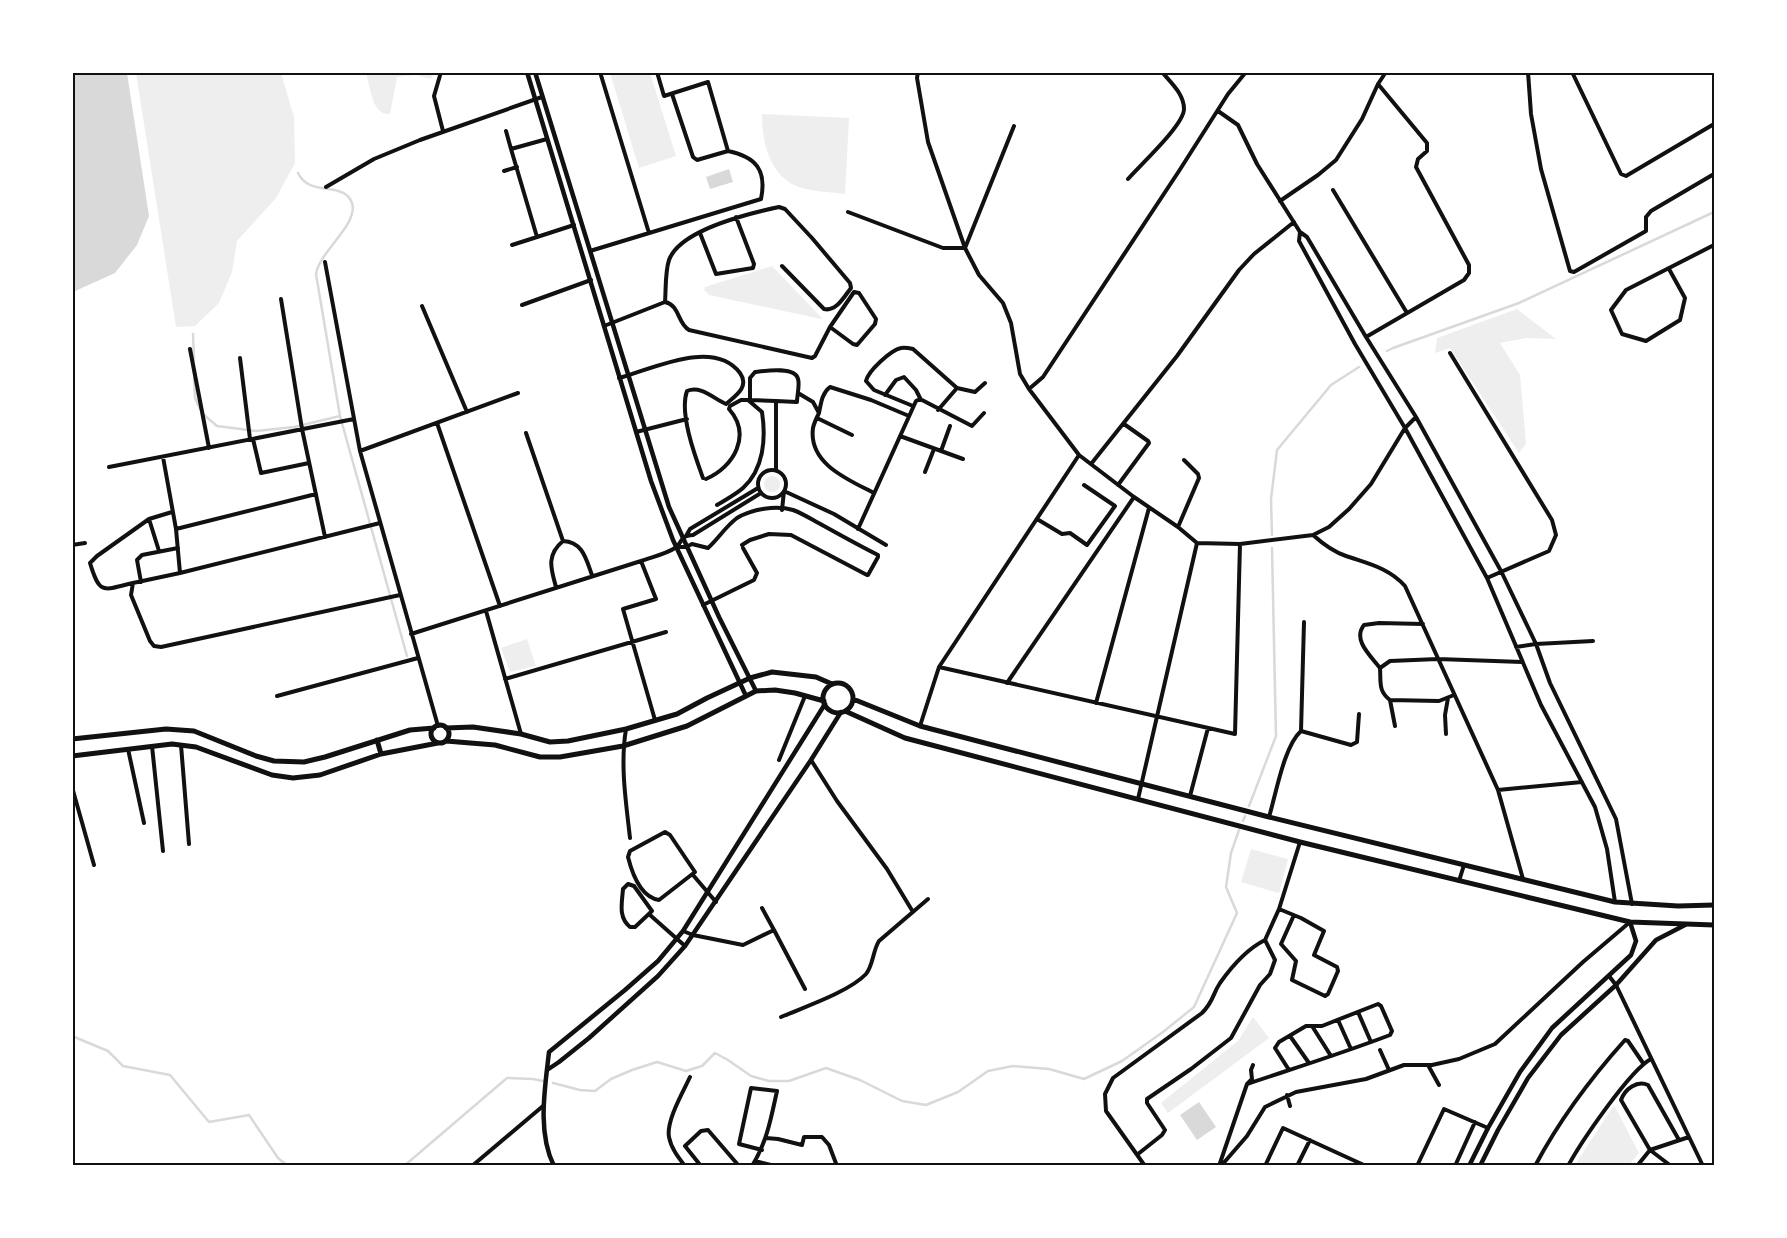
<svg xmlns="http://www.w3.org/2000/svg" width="1787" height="1238" font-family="'Source Sans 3',sans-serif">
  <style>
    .green { fill: #eee }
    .water { fill: #d9d9d9 }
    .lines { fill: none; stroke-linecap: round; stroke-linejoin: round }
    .stream { stroke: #d9d9d9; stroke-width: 2.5 }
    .minor { stroke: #111; stroke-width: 4 }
    .tertiary { stroke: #111; stroke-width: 4.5 }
    .secondary { stroke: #111; stroke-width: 5 }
    .neatline { fill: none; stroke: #111; stroke-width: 2 }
  </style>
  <rect width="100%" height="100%" fill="#fff"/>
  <path class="green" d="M136 73H281L294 117 295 163 276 198 237 241 232 272 219 303 195 326 176 327Z
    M366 73V72L433 73 431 79 415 75 397 77 390 114C372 116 370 86 366 73Z
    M610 73H650L676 156 639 168Z
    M762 114 849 118 845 194C831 192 816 192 802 188 770 179 762 143 762 114Z
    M772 266 822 318 821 319 709 295 704 290 705 287Z
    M1517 309 1556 339 1526 338 1500 343 1520 375 1526 444 1519 453 1450 348 1435 353 1437 338Z
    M764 484a8 8 0 1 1 16 0a8 8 0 1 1-16 0Z
    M527 639 536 666 510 672 501 648Z
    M1251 849 1288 859 1279 893 1241 882Z
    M1253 1017 1269 1038 1168 1113 1161 1103 1238 1041Z
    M1614 1105 1639 1153 1629 1165H1575Z"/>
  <path class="water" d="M72 73H127L149 216 137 245 115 273 73 292Z
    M729 169 733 182 710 189 706 177Z
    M1199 1102 1216 1127 1197 1140 1180 1115Z"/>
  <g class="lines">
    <path class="stream" d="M298 173C310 198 343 180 352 203 359 224 319 252 316 274L340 416 407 656
      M193 334 194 360
      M1387 351 1393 348 1519 303 1714 212
      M194 378 195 398 200 409
      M203 414 217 426 256 431 294 427 340 416
      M1272 535 1271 499 1277 450 1331 385 1359 367
      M1249 806 1276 736 1272 548
      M1243 821 1245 816
      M72 1036 108 1051 123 1066 170 1075 209 1122 249 1115 278 1158 288 1166
      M553 1083 580 1090 595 1091 611 1079 632 1070 657 1062 686 1071 702 1066 715 1053 728 1060 751 1076 769 1081H789L826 1068 860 1080 902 1101 926 1105 958 1092 988 1071 1013 1066 1049 1069 1084 1079 1122 1061 1163 1032 1194 1007 1237 913 1226 887 1231 853 1239 830
      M404 1166 507 1078 533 1079 543 1081"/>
    <path class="minor" d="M441 72 434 96 443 131
      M600 72 649 233
      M918 72 917 78 928 142 965 248 979 275 1003 303 1011 323 1020 374 1029 389 1079 455 1134 497 1178 527 1197 543 1240 544 1235 734 939 667
      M1528 72 1531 114 1541 169 1570 271 1574 272 1646 231V217L1651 211 1714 174
      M1572 72 1621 174 1626 176 1714 124
      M672 94 693 157 697 160 728 151
      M1218 111 1238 125 1257 164 1300 232 1307 237 1366 337 1416 417 1501 571 1536 644 1550 683 1616 819 1632 904
      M506 131 511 149
      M547 139 511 149 537 237 574 225
      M504 171 517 167
      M1128 179C1140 165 1184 125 1184 109 1184 94 1171 83 1162 72
      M326 187 374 159 420 140 542 97
      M1333 190 1407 313
      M1280 201 1318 175 1336 160 1362 119 1378 84 1386 72
      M848 212 943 248H965
      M1300 232 1299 241 1355 344 1405 428 1487 578 1541 705 1595 807 1607 849 1615 902
      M700 233 716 274 753 268 754 264 736 217
      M512 245 537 237
      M965 248 1014 126
      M590 251 761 199C767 170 756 157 728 151L708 82 664 96 657 72
      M325 262 360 451 438 726
      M1669 269 1685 298 1680 320 1646 341 1622 334 1611 310 1626 290 1714 245
      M281 299 302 429 325 537
      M665 302C666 289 665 272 669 260 680 230 751 213 779 207L785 209 812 238 850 283 851 288C844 297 836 312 824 309L782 266
      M522 305 591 280
      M422 306 467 412
      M604 326 665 302C680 305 677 323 689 330L812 358 815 356 830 327 853 344 857 345 875 324 876 319 859 293 854 292 830 327
      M1366 337 1464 280 1469 273V265L1416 167 1418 159 1427 151V143L1378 84
      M190 349 209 448
      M1450 353 1552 520 1556 535 1549 551 1487 578
      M240 358 250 439
      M619 378C652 369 714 338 740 373 750 387 735 396 726 404 714 399 701 385 687 391 679 413 695 456 703 478
      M1029 389 1043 377 1179 171 1228 94 1246 72
      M798 393 813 402 819 413C817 417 814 423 813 428 808 464 849 480 874 493
      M885 395 896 380 904 377 916 390 921 400
      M776 401 750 400V378L755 372C764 371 795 366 798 379 800 385 797 395 797 402L776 401V470
      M913 406 874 390 866 381C868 371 891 350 901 348 905 347 909 348 913 349L957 388 975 392 985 383
      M938 410 957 388
      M819 413C821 403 822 393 830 387L871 400 909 416
      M817 418 852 435
      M437 423 500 606
      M636 432 687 419
      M526 433 563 541C583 542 586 559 592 575
      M900 436 963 459
      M253 439 261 473 309 463
      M360 451 518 393
      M941 451 950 426
      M163 457 176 529 180 573
      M1091 464 1177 356 1239 270 1254 254 1294 222
      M109 467 354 419
      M758 484a14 14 0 1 1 28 0a14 14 0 1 1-28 0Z
      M925 472 934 449
      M706 479C734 467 752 435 729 409L730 406 741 400H748L762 412C766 438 764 469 743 488 735 495 725 500 717 505
      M1118 485 1149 443 1148 441 1124 424
      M782 510 784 491 834 514 886 545
      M149 519 159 551
      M1037 519 1062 534 1070 533 1087 545 1115 506 1084 485
      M380 523 180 573 133 583 131 595 150 641 154 646 161 647 400 595
      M1178 527 1199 478 1198 474 1184 460
      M176 529 316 494
      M858 529 916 401 918 400H922L972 426 984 413
      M1313 535C1323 544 1334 552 1346 556 1369 564 1389 568 1405 586L1498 790 1523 879
      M686 536 690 529 758 488
      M1240 544 1313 535 1329 527 1349 509 1371 484 1405 428 1416 417
      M72 545 85 543
      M676 547H686L692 544 708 548C719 538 725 527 737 518 752 509 776 505 793 510 804 514 814 521 824 526 842 536 860 546 878 555V557L868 575H867L791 535 769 534 750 540 742 545
      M641 561 656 599 623 609 655 720
      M141 582 137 560 142 555 178 548
      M133 583C103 590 100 596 90 563L97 556 149 519 172 512
      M556 587C551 569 546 555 563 541
      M703 605 754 580 757 573 743 548
      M486 611 521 734
      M411 634 641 561C652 557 666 554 675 548 684 542 678 536 693 535L761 493
      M1516 647 1536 644 1593 641
      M1380 668C1371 656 1352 640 1364 625L1379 623 1423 624
      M505 679 666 632
      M1007 683 1134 497
      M1454 695 1439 701 1390 700C1378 691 1381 682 1380 668L1390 661 1438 659 1522 662
      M277 696 418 658
      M1390 700 1395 726
      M1096 703 1149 508
      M920 726 939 667 1079 455
      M626 729C620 765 626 802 630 838
      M1301 731 1351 745 1357 742 1359 714
      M1446 734 1445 715 1448 698
      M181 745 189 844
      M152 746 163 851
      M128 749 144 823
      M779 760 805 696
      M811 760 837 801 887 869 913 912
      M72 787 94 865
      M1498 790 1582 782
      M1190 796 1208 728
      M1138 799 1197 543
      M1269 817C1276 794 1284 746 1301 731L1304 622
      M665 832 670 835 695 872 659 900C640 897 632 873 628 857L630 851Z
      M693 875 716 902
      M1459 881 1464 865
      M628 884 634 886 652 911 635 927H630C618 917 622 903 623 889Z
      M762 908 774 930
      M1279 909 1301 918 1324 931 1314 955 1337 967 1338 971 1328 994 1325 996 1292 980 1296 961 1281 944 1294 915
      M650 915 685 946
      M683 931 693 935 743 945 774 930 805 989
      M1609 976 1616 985 1703 1166
      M1358 1012 1371 1042
      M781 1017C804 1007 849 992 866 974 873 966 873 950 879 941L928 899
      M1338 1020 1351 1049
      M1312 1026 1331 1056
      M1290 1036 1309 1063
      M1380 1050 1389 1070
      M1428 1065 1439 1085
      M1247 1084C1295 1068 1343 1053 1390 1035L1392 1031 1381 1006 1378 1004 1322 1026H1306L1279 1042 1275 1048 1289 1070
      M1287 1095 1290 1106
      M766 1138 778 1139 802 1145 804 1137H822L829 1145 837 1166
      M1138 1154 1162 1135 1165 1130 1147 1103V1099L1191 1069 1231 1038 1260 985 1270 974 1275 960 1265 940 1279 909 1300 842
      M755 1161 775 1166
      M472 1166 543 1106
      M685 1166C678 1157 671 1148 669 1137 666 1121 683 1092 690 1077
      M701 1166 685 1146 701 1131 708 1130 739 1166
      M752 1166C767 1142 771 1118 777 1091L751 1088 739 1144 762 1150
      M1145 1166 1106 1111 1105 1094 1113 1078 1202 1013C1214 1001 1212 995 1220 983 1232 966 1247 949 1265 940
      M1219 1166 1247 1084 1252 1079 1251 1070 1253 1065
      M1221 1166 1247 1136 1265 1107 1296 1092 1366 1079 1404 1065H1432L1459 1059 1495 1044 1583 962 1630 922
      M1265 1166 1283 1128 1366 1166
      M1297 1166 1310 1140
      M1417 1166 1444 1109 1488 1128
      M1455 1166 1475 1122
      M1535 1166C1560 1119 1590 1079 1625 1040L1628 1041 1643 1063
      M1568 1166C1581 1142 1630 1070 1651 1059
      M1637 1166 1650 1150 1689 1137
      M1671 1166 1650 1150 1621 1100C1625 1089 1637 1080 1648 1085L1679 1140"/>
    <path class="tertiary" d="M527 72 651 481 673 540 746 696
      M535 72 669 507 719 617 756 691
      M547 1070 559 1062 589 1038 658 976 685 946 811 760 841 712
      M554 1166C537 1132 545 1088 549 1052L625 990 658 961 683 931 825 704
      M1469 1166 1488 1128 1520 1072 1552 1028 1631 955 1636 941 1630 922
      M1480 1166 1498 1130 1528 1078 1561 1035 1616 985 1656 940 1685 925"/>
    <path class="secondary" d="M823 698a15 15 0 1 1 30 0a15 15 0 1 1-30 0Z
      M853 699 920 726 1269 817 1615 902 1678 906 1714 905
      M845 711 905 738 1300 842 1630 922 1714 925
      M431 734a9 9 0 1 1 18 0a9 9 0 1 1-18 0Z
      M446 728 473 727 521 734 550 742 568 741 626 729 677 714 707 698 750 678 772 672 816 677 832 684
      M72 739 166 729 194 731 256 756 274 761 304 762 325 757 410 730 434 728
      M377 740 381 754
      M446 741 495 745 540 757H560L623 746 687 726 756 691 775 690 795 693 824 701
      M72 756 172 744 196 747 272 775 293 778 320 775 381 754 438 743"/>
  </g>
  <rect width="1787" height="1238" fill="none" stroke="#ffffff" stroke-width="148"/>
  <rect x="74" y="74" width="1639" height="1090" class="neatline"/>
</svg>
